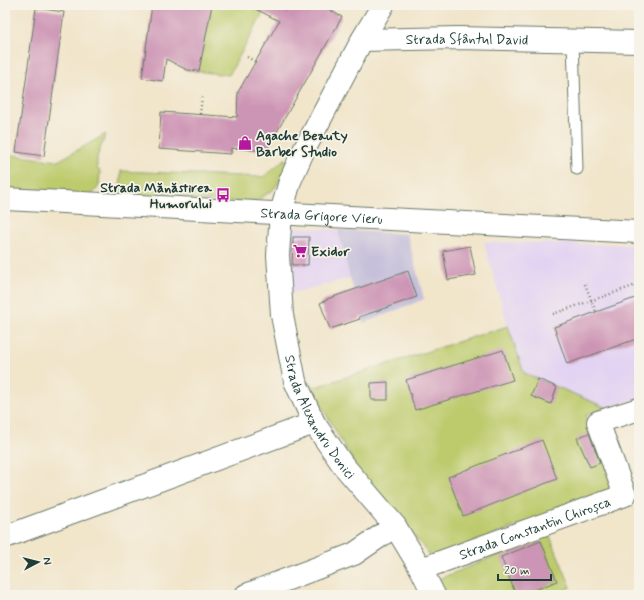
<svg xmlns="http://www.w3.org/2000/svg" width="644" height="600" font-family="Mynerve,sans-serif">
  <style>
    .built { fill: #e3d3f2 }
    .industrial { fill: #c6c0da }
    .green { fill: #bdcb6d; stroke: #6e8450 }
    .building { fill: #cd95b5 }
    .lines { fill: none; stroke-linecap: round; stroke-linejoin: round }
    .service-casing { stroke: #687868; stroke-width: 13 }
    .minor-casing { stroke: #687868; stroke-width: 24 }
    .path { stroke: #687868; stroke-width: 2.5; stroke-dasharray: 1 3; stroke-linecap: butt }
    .service { stroke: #fff; stroke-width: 11 }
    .minor { stroke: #fff; stroke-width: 22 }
    .labels { text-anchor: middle; stroke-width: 3.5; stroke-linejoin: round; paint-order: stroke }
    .street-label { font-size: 14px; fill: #1f3d34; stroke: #f7f3e8 }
    .poi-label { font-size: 14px; font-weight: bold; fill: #1f3d34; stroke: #f7f3e8; text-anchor: start }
  </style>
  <rect width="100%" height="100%" fill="#f7f3e8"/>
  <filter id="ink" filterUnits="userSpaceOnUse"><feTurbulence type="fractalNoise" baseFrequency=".025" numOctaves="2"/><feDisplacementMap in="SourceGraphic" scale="8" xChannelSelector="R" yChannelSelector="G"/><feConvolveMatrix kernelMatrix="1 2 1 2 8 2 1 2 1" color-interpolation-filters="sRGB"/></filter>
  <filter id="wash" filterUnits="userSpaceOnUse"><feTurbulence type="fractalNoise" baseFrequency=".012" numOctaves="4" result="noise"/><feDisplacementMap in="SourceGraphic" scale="16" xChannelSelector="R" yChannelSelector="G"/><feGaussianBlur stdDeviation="0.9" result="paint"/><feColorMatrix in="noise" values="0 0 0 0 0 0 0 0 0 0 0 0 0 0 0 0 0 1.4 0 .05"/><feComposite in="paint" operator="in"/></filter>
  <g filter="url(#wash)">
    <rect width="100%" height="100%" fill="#f1e5ca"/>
    <path class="built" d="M291 227 338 230 350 278 292 293 287 264Z
      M484 242 639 245V398L607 408 524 373 508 326Z"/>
    <path class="industrial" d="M338 230 407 234 424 299 364 323 350 278Z"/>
    <path class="green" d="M191 5H248L263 13 229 75 187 70 182 67Z
      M106 134 97 157V169L100 171 99 186 91 196 5 192V154L58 161Z
      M285 159 292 162 274 189 258 200 246 202 120 196 121 171 263 177Z
      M508 326 524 373 607 408 586 415 617 490 432 557 361 475 307 381 315 387Z
      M549 534 571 587 552 595H523L557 581 541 541 516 595H441L434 581Z"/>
    <g id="blocks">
      <path class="building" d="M152 5H212L199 71 187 70 166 59 163 81 142 78Z
        M248 5H321L342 17 266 151 231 148V154L159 149 161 112 237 117 238 92 279 21Z
        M36 8 64 12 44 156 16 152Z
        M293 237H309L308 265H292Z
        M470 246 476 275 448 280 443 251Z
        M408 271 417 297 359 317 360 319 330 329 320 303 327 300V299Z
        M635 298 639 310V338L567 364 554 327Z
        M503 350 513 380 415 410 406 380Z
        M538 379 557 387 551 404 531 396Z
        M388 382V400H371V383Z
        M589 433 600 463 590 467 577 438Z
        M542 440 557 479 463 516 448 477Z
        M541 541 557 581 523 595H516L501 557Z"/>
    </g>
  </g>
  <g filter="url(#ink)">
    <use href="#blocks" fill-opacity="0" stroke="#687868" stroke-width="1"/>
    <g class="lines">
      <defs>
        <path id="service" d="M573 41 577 169"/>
        <g id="minor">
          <path id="s1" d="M383 5 362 40 302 154 290 181 281 213 278 255 282 315 295 381 314 423 343 465 395 526 421 569 434 595"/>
          <path id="s2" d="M362 40 458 38 639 42"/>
          <path id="s3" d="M5 199 639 232"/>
          <path d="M5 537 314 423"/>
          <path id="s4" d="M421 569 625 495 598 422 639 409"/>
          <path d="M246 595 354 554 395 526"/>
        </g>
      </defs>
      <use href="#service" class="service-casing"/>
      <use href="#minor" class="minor-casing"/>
      <path class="path" d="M278 5 285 10
        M247 57 256 62
        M200 114 202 97
        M585 284 596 312
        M553 314 639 284"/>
      <use href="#service" class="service"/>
      <use href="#minor" class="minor"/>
    </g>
  </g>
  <defs>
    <symbol id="shop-bare" viewBox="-9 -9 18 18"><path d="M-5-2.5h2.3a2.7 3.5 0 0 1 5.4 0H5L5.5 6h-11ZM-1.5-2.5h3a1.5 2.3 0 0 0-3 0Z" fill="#b5179e" stroke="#f7f3e8" stroke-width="2.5" paint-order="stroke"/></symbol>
    <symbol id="bus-bare" viewBox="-9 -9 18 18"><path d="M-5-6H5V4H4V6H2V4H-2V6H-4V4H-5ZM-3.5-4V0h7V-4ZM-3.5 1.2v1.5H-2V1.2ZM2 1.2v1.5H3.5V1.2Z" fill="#b5179e" stroke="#f7f3e8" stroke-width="2.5" paint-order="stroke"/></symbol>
    <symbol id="supermarket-bare" viewBox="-9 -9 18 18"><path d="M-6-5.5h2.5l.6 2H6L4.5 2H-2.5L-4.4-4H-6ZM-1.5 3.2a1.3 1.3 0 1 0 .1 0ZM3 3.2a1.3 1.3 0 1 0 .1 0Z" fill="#b5179e" stroke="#f7f3e8" stroke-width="2.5" paint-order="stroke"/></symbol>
  </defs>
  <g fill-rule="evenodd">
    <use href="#shop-bare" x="235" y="133" width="20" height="20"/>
    <use href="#bus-bare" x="213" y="185" width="20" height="20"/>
    <use href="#supermarket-bare" x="290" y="241" width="20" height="20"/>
  </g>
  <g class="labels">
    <g class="street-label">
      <text dy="5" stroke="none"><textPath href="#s2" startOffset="105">Strada Sfântul David</textPath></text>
      <text dy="5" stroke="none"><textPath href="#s3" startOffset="317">Strada Grigore Vieru</textPath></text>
      <text dy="5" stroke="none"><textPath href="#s1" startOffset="445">Strada Alexandru Donici</textPath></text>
      <text dy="5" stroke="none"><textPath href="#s4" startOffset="121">Strada Constantin Chiroșca</textPath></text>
    </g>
    <g class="poi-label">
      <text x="256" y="140">Agache Beauty<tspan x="256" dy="16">Barber Studio</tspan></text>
      <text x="212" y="192" text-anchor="end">Strada Mănăstirea<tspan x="212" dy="16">Humorului</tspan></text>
      <text x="311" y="256">Exidor</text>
    </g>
  </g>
  <rect width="644" height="600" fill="none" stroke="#f7f3e8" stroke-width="20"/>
  <g transform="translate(38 562) rotate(83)" stroke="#f7f3e8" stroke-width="3" paint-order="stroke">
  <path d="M0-3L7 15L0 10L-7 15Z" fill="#1f3d34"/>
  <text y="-6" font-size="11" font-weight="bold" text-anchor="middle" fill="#1f3d34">N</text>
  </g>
  <path d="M498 574v6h53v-6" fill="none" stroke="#1f3d34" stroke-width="2"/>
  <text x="504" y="574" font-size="12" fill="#1f3d34" stroke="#f7f3e8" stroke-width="3" paint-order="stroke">20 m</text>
</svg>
